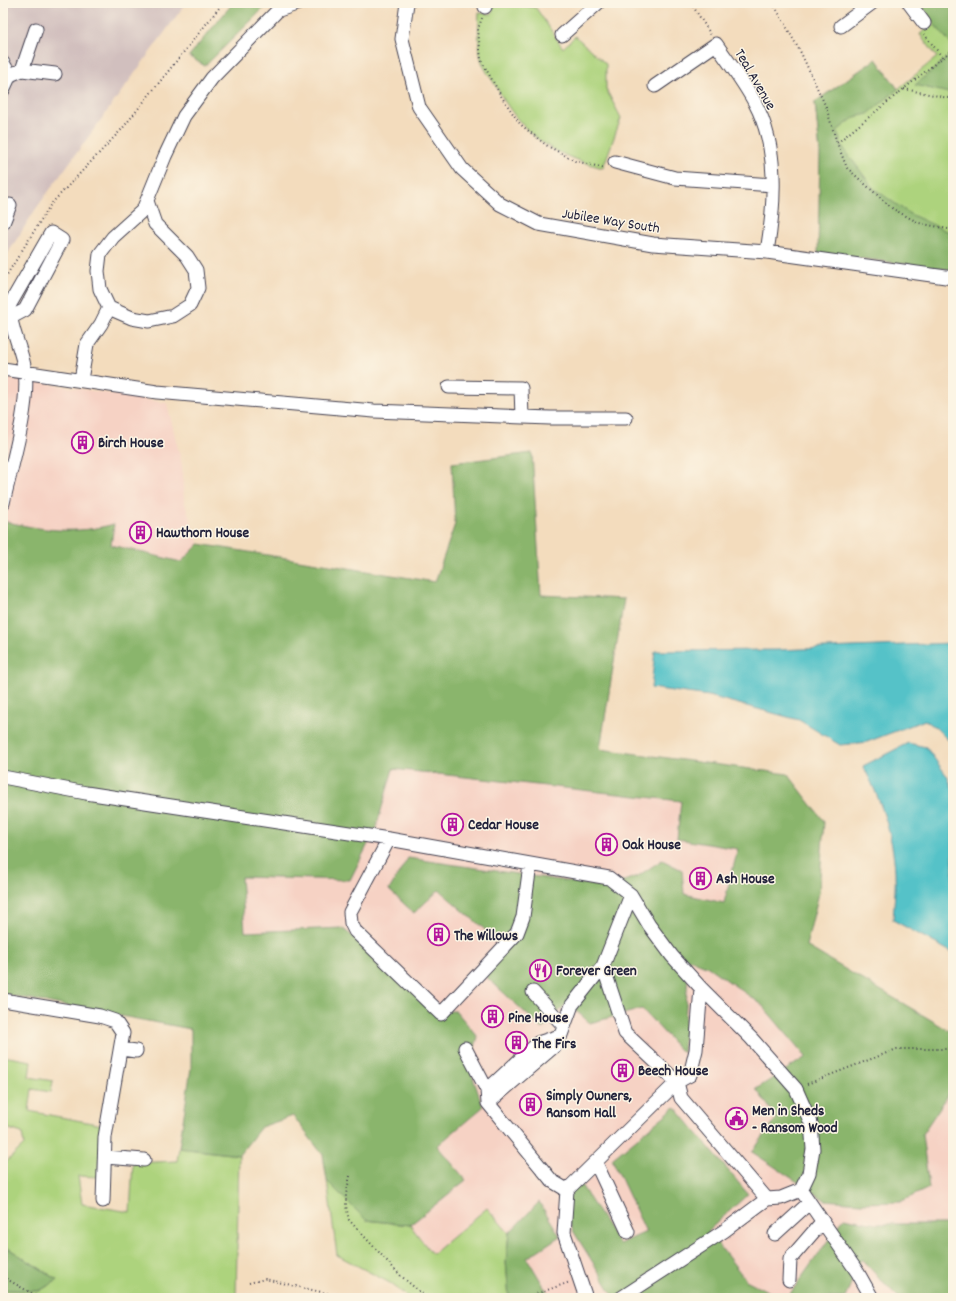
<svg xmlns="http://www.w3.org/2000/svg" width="956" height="1301" font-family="Dekko,sans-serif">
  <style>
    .built { fill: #f6d2c4 }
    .industrial { fill: #d1bfbe }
    .green { fill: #add37d; stroke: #687a5c }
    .forest { fill: #8ab56c; stroke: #566c54 }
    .water { fill: #54c2c8; stroke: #3b7282 }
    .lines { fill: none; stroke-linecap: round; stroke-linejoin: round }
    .minor-casing { stroke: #413e4e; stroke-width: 15 }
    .path { stroke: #413e4e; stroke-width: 2; stroke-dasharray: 1 3; stroke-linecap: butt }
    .minor { stroke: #fff; stroke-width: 13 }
    .labels { text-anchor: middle; stroke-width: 3; stroke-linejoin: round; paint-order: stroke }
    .street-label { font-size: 15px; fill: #22223b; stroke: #fcf5e5 }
    .poi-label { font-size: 15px; font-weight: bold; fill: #22223b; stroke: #fcf5e5; text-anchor: start }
  </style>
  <rect width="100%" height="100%" fill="#fcf5e5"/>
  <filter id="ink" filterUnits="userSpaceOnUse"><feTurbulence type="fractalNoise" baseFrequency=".025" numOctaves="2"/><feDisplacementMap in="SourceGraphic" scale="8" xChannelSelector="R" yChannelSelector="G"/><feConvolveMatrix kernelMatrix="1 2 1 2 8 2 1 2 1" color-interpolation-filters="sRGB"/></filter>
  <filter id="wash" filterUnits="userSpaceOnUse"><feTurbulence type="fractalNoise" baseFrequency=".012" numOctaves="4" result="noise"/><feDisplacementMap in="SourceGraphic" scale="16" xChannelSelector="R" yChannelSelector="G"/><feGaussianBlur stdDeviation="0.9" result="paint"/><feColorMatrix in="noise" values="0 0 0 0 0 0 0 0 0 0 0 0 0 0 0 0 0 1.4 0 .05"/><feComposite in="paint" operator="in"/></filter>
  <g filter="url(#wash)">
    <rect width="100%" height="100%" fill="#f3dcbd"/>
    <path class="built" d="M3 378 45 383 167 403 182 465 184 501 199 544 435 582 541 596 624 599 600 749 788 774 824 821 819 893 806 946 953 1033V1298H409L390 1283 337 1255 323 1155 293 1116 191 1029 3 994Z"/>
    <path class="industrial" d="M3 3H186L35 210 3 261Z"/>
    <path class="green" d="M494 3 517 4 536 8 563 48 575 36 606 64V89L621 118 603 168C550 154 522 135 496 86 491 78 483 68 481 59 478 45 478 28 479 13L492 14Z
      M920 3H953V270L820 152 815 102 876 59 898 89 937 57 920 34 934 24Z
      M3 1056 31 1061 29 1077 53 1081 51 1092 32 1089 29 1111 102 1125 98 1177 78 1176 82 1204 130 1212 133 1163 177 1161 179 1148 239 1155 236 1298H3V1288L7 1290 39 1291 58 1280 3 1245V1165L24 1145 22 1133 6 1128 3 1123Z
      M327 1181 366 1220 410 1225 432 1254 487 1208 509 1233 506 1261 509 1298H409L390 1283 337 1255Z"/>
    <path class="forest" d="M233 3H269L205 66 189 56Z
      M920 3H953V46L934 24Z
      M953 53V94L915 85Z
      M876 59 898 89 868 114 855 117 837 131 842 146 873 188 910 214 953 234V270L818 253 820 152 815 102Z
      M532 453 541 595 624 599 600 749 788 774 824 821 819 893 806 946 953 1033V1088L922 1134 929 1188 900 1202 861 1203 825 1200 752 1152 777 1118 756 1089 806 1057 761 1004 708 967 689 959 683 1053 642 1009 590 1023 567 1003 543 1029 480 971 504 946 439 890 414 913 389 890 408 858 607 887 638 876 662 860 682 870 684 894 724 903 738 849 677 839 681 801 393 769 376 828 350 880 241 877 245 932 342 928 368 948 432 1011H456L478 1037 469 1066 483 1107 437 1146 466 1180 410 1225 366 1220 327 1181 323 1155 293 1116 261 1127 239 1155 179 1148 191 1068V1029L3 994V521C40 530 76 535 114 524L111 545 181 562 199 544 435 582 455 524 452 463Z
      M675 1107 748 1194 708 1231 746 1280 781 1298H615L572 1229 558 1197 581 1185 619 1244 646 1232 612 1159Z
      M539 1202 560 1236 527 1258 551 1298H509L506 1261 509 1233Z
      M844 1218 875 1224H953V1298H899L861 1259 845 1298H787Z
      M3 1245 58 1280 39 1291 7 1290 3 1288Z"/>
    <path class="water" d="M953 643V745L935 727 925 720 867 742 840 745 799 720 709 696 651 688 655 651 777 650Z
      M908 743 926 747 947 776 953 790V953L893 920C894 904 896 887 895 871 893 835 880 797 863 766Z"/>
  </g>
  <g filter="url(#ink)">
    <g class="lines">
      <defs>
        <path id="minor" d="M407 3 402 39 419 107 462 169 500 204 539 224 653 244 767 252 953 278
          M909 3 924 23
          M485 7 486 3
          M279 10 299 3
          M841 26 872 3
          M562 35 598 3
          M3 63 10 75 3 90
          M22 70 36 29
          M10 75 22 70 55 74
          M655 86 716 44C729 63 744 82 755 103 779 148 775 203 767 252
          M615 162 675 178 773 185
          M3 223 10 205
          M109 308 132 318 149 321 173 316 190 305 198 288 196 270 187 256 155 224 147 201
          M3 369 157 392 374 411 550 418H626
          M81 380 87 344 101 324 109 308 100 289 98 271 100 254 113 237 143 210 165 156 184 116 212 78 285 3
          M449 387 521 388 522 417
          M3 503C11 467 30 406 25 371 22 349 10 329 9 306L51 233 62 240 25 310 10 318
          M3 777 86 793 389 839 609 878 631 895 649 925 672 956 701 988 696 1050 690 1075 677 1082 625 1033 603 966 631 895
          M389 839 350 912 351 923 355 931 441 1014 517 933 523 917 530 865
          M533 992 564 1026
          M3 1000 100 1016 115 1021 123 1033 105 1137 103 1201
          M465 1048 487 1090 488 1103 552 1181 567 1190
          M121 1049 136 1051
          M677 1082 681 1098 767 1199
          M487 1090 538 1043 560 1036
          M488 1103 558 1043 572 1005 603 966
          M105 1157 144 1160
          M596 1163 628 1232
          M801 1190 858 1273 872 1298
          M775 1234 809 1203
          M789 1280 790 1259 822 1222
          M586 1298 564 1233 567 1190 677 1082
          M621 1298 724 1231 767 1199 781 1198 801 1190 809 1173 813 1149 811 1123 796 1089 751 1038 701 988"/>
      </defs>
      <use href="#minor" class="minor-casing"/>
      <path class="path" d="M691 3 711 35
        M773 3 801 53 826 107 837 143
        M693 6 697 3
        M482 18 478 29 481 60 501 96 520 124 546 145 575 161 605 168
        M924 34 943 58
        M953 49 837 143 847 168 893 209 919 223 953 230
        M904 89 953 99
        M3 281 51 204 122 129 223 3
        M807 1084 897 1049H953
        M350 1176 346 1194V1206L349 1220 401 1276 427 1298
        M3 1277 40 1298
        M249 1283 265 1279 347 1298
        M530 1298 536 1294 570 1282"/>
      <use href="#minor" class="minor"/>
    </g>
  </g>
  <defs>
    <symbol id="building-ring" viewBox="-11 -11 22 22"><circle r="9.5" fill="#fcf5e5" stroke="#b5179e" stroke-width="1.5"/><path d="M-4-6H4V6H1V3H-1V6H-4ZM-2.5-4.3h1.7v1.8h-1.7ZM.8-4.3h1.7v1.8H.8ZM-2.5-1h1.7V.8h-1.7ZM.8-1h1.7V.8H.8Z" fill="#b5179e"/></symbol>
    <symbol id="restaurant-ring" viewBox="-11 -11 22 22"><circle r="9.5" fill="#fcf5e5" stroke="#b5179e" stroke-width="1.5"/><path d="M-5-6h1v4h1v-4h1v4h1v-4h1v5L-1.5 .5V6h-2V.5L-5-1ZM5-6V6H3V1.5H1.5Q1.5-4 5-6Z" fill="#b5179e"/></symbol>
    <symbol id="civic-ring" viewBox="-11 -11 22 22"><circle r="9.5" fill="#fcf5e5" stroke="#b5179e" stroke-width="1.5"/><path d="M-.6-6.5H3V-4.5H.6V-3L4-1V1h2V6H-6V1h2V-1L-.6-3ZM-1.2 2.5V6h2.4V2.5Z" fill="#b5179e"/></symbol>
  </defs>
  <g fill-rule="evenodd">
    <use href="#building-ring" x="70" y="430" width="25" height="25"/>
    <use href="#building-ring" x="128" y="520" width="25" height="25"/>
    <use href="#building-ring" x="440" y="812" width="25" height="25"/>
    <use href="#building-ring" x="594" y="832" width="25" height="25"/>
    <use href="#building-ring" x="688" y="866" width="25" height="25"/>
    <use href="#building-ring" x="426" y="922" width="25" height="25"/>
    <use href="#restaurant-ring" x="528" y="958" width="25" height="25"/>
    <use href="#building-ring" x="480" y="1004" width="25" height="25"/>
    <use href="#building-ring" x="504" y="1030" width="25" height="25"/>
    <use href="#building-ring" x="610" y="1058" width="25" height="25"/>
    <use href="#building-ring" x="518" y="1092" width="25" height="25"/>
    <use href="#civic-ring" x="724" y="1106" width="25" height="25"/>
  </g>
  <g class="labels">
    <g class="street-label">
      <text transform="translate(756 79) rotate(60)" y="5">Teal Avenue</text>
      <text transform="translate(611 220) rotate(9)" y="5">Jubilee Way South</text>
    </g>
    <g class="poi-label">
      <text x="98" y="447">Birch House</text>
      <text x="156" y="537">Hawthorn House</text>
      <text x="468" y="829">Cedar House</text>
      <text x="622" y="849">Oak House</text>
      <text x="716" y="883">Ash House</text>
      <text x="454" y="940">The Willows</text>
      <text x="556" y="975">Forever Green</text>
      <text x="508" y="1022">Pine House</text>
      <text x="532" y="1048">The Firs</text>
      <text x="638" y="1075">Beech House</text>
      <text x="546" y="1100">Simply Owners,<tspan x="546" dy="17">Ransom Hall</tspan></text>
      <text x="752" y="1115">Men in Sheds<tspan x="752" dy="17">- Ransom Wood</tspan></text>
    </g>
  </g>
  <rect width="956" height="1301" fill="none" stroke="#fcf5e5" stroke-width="16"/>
</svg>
